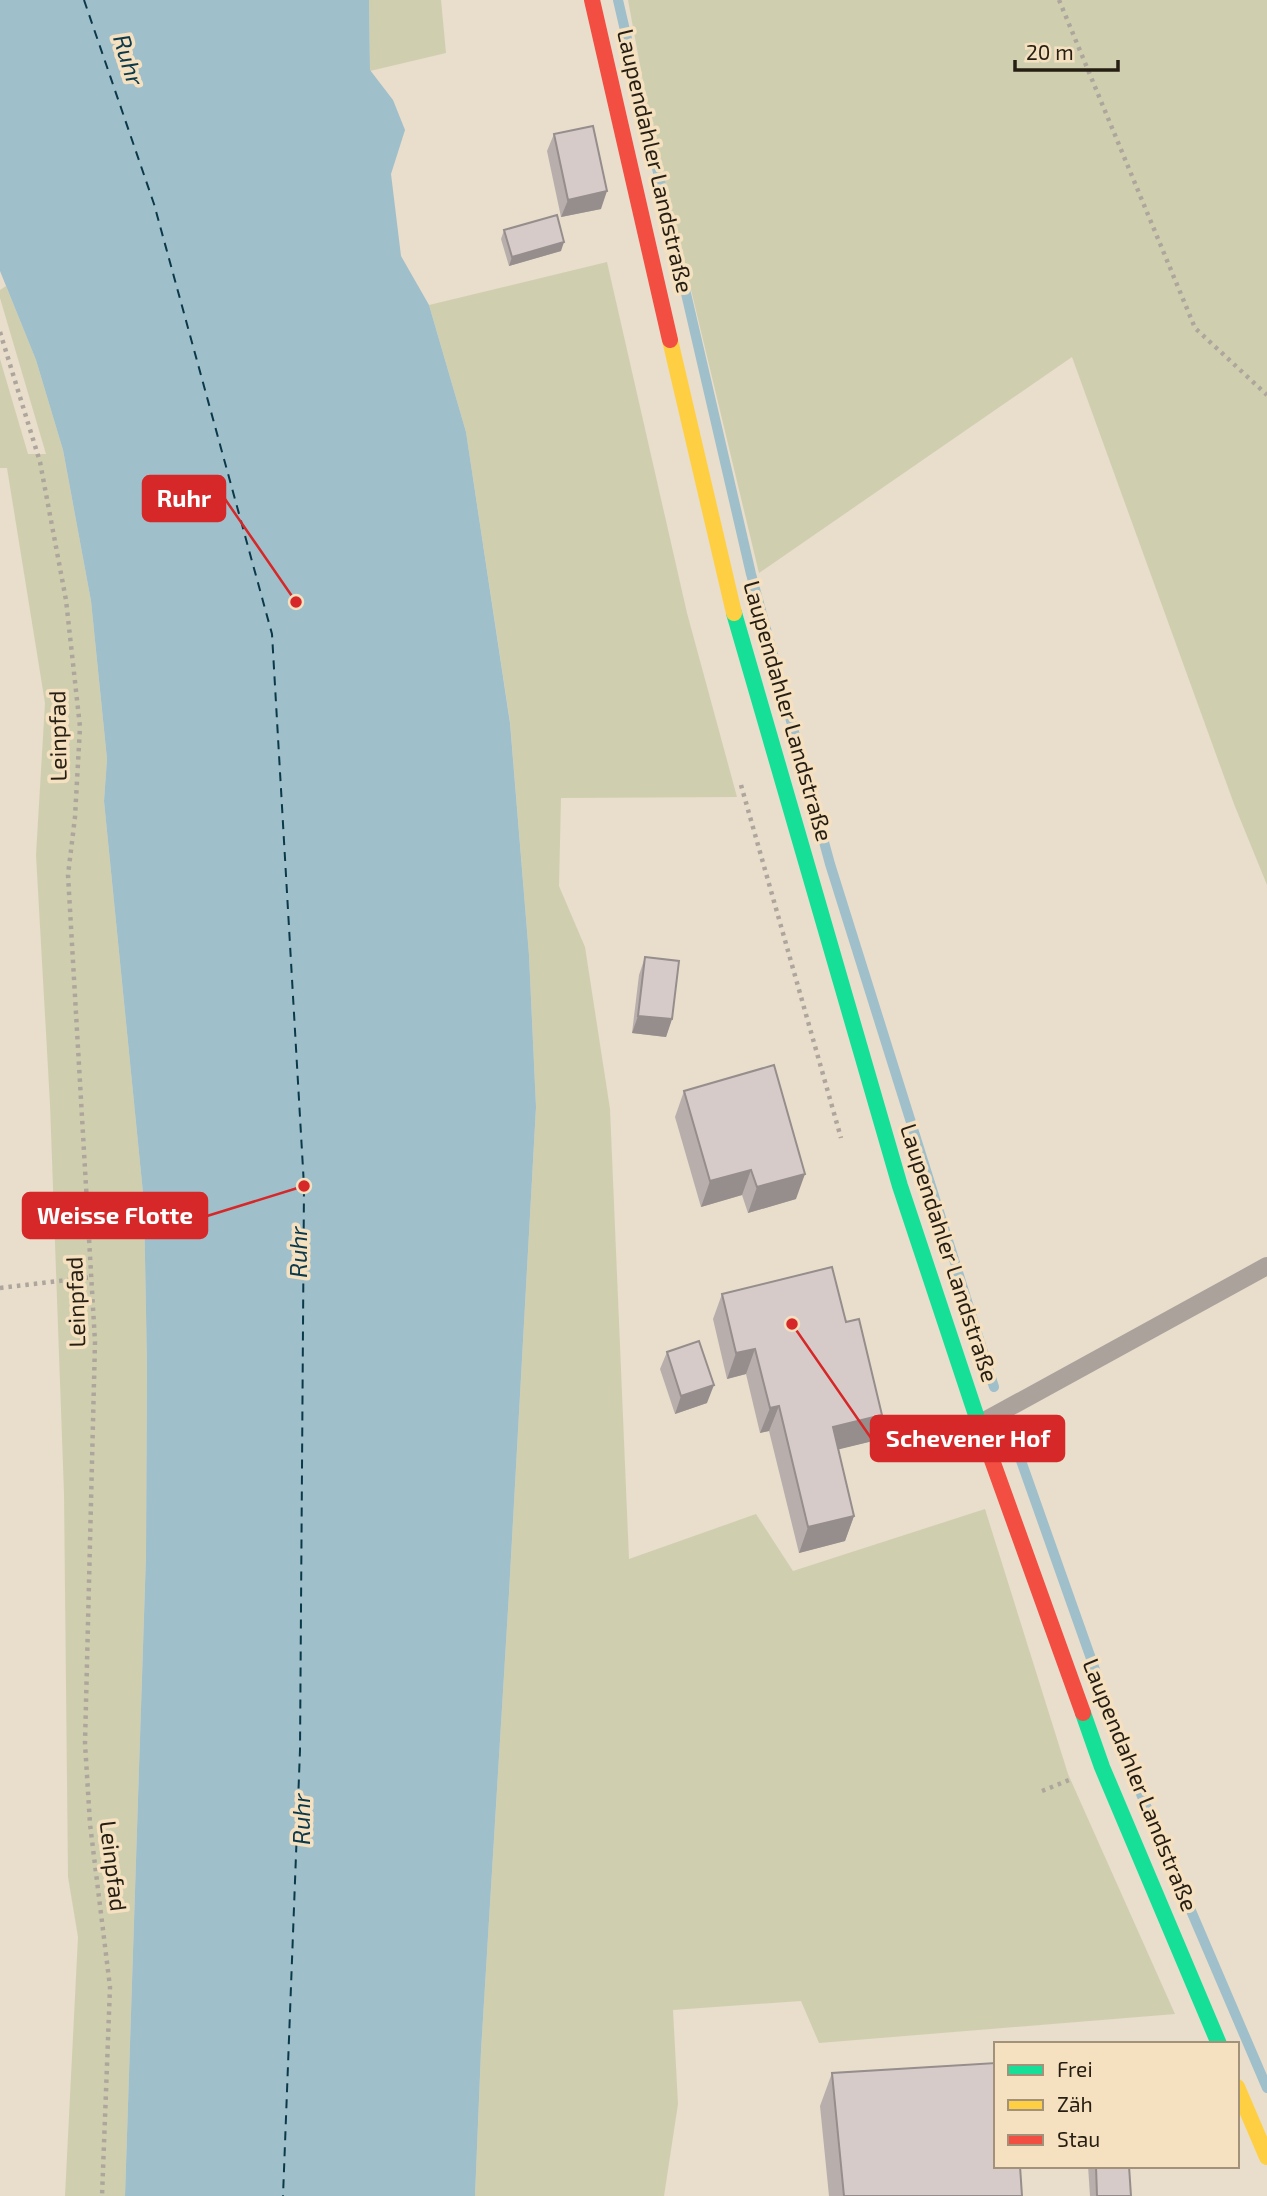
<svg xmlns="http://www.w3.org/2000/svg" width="1267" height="2196" font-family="'Exo 2',sans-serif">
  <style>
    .green { fill: #cfcfb0 }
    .water { fill: #9fbfca }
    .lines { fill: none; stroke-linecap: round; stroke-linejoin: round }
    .stream { stroke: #9fbfca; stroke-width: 10 }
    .ferry { stroke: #0b394a; stroke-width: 2; stroke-dasharray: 9 7; stroke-linecap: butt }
    .path { stroke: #aea69c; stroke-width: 4.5; stroke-dasharray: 3.5 5; stroke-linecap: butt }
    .lane { stroke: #aba29c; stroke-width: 18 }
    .fast { stroke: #16e098; stroke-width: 16 }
    .slow { stroke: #ffcf43; stroke-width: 16 }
    .jam { stroke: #f24e42; stroke-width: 16 }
    .wall { fill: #b8afac }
    .shaded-wall { fill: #968e8c }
    .building { fill: #d6cbc8; stroke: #968e8c; stroke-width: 2 }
    .labels { text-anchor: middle; stroke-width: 7; stroke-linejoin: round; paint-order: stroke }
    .street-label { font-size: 23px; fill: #261e12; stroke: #f5e0c0 }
    .water-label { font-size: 24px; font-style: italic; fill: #0b394a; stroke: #f5e0c0 }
    .leader { fill: none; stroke: #d62828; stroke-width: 2.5 }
    .callout-dot { fill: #d62828; stroke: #f5e0c0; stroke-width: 2.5 }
    .callout { fill: #d62828; stroke: #d62828; stroke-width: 2.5 }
    .callout-label { font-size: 24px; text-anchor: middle; font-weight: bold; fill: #fff }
  </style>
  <rect width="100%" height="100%" fill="#e9ddcc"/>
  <path class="green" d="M369 0H441L446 53 370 71Z
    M628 0H1267V885L1234 804 1072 357 759 573 650 119Z
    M607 262 687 613 737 797 561 798 559 886 585 947 610 1109 629 1559 756 1514 793 1571 985 1509 1068 1774 1175 2014 819 2043 801 2001 673 2010 678 2104 664 2196H475L481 2051 509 1593 536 1107 529 955 510 722 466 432 429 305Z
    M6 286 36 360 63 450 91 601 107 759 104 801 144 1203 147 1368 146 1555 125 2196H65L78 1937 68 1877 64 1493 50 1104 36 855 45 703 7 468H0V359L28 454H46L0 298V290Z"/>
  <path class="water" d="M0 0H369L370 70 393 100 405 130 391 174 401 256 429 305 466 432 510 723 529 955 536 1107 509 1593 481 2051 475 2196H125L146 1555 147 1368 144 1203 104 801 107 759 91 601 63 450 36 360 0 271Z"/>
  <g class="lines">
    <path class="stream" d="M618 0 751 574 830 864 994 1387
      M1013 1438 1129 1766 1267 2088"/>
    <path class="ferry" d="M84 0 154 204 272 634 304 1186 300 1750 283 2196"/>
    <path class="path" d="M1059 0 1195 328 1267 395
      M0 332 40 462 66 600 80 727 75 817 68 875 95 1342 85 1743 90 1824 110 1987 102 2196
      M741 785 841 1138
      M0 1288 93 1277
      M1042 1791 1069 1780"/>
    <path class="lane" d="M979 1424 1267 1266"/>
    <path class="fast" d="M734 613 900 1186 979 1424
      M1083 1713 1102 1767 1219 2044"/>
    <path class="slow" d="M670 340 734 613
      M1237 2087 1267 2157"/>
    <path class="jam" d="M592 0 670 340
      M979 1424 1083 1713"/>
  </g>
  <path class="wall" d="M554 134 601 209 561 217 547 151Z
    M504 230 561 251 509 266 501 239Z
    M645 957 672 1019 666 1037 632 1033 639 975Z
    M684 1091 796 1199 748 1213 742 1195 701 1207 675 1117Z
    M722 1294 873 1441 838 1449 854 1516 845 1541 799 1553 769 1431 760 1433 746 1374 727 1379 713 1319Z
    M667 1352 707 1403 675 1414 660 1369Z
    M832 2073 1022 2196H829L820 2106Z
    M1088 2166H1129L1131 2196H1090Z"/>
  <path class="shaded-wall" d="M607 191 601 209 561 217 568 200Z
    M564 242 561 251 509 266 512 257Z
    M638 1016 672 1019 666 1037 632 1033Z
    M751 1170 742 1195 701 1207 710 1181Z
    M805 1174 796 1199 748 1213 757 1187Z
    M755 1349 746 1374 727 1379 736 1353Z
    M714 1385 707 1403 675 1414 681 1396Z
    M779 1406 769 1431 760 1433 770 1408Z
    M882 1415 873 1441 824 1453 833 1427Z
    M854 1516 845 1541 799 1553 808 1527Z"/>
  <path class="building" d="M593 126 607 191 568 200 554 134Z
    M557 215 564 242 512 257 504 230Z
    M645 957 679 961 672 1019 638 1016Z
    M774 1065 805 1174 757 1187 751 1170 710 1181 684 1091Z
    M832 1267 846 1322 859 1319 882 1415 833 1427 854 1516 808 1527 779 1406 770 1408 755 1349 736 1353 722 1294Z
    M699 1341 714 1385 681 1396 667 1352Z
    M996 2063V2166H1020L1022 2196H844L832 2073Z
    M1096 2166H1129L1131 2196H1097Z"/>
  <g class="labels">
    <g class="street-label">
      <text transform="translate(655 161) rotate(77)" y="8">Laupendahler Landstraße</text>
      <text transform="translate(788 711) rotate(74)" y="8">Laupendahler Landstraße</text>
      <text transform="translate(58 736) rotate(-91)" y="8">Leinpfad</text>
      <text transform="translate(949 1253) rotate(72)" y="8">Laupendahler Landstraße</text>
      <text transform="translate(76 1302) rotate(-92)" y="8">Leinpfad</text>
      <text transform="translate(1140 1785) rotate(68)" y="8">Laupendahler Landstraße</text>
      <text transform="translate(113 1866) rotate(83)" y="8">Leinpfad</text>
    </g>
    <g class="water-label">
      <text transform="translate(128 60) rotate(73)" y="8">Ruhr</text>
      <text transform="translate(299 1252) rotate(-90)" y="8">Ruhr</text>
      <text transform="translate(302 1819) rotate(-90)" y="8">Ruhr</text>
    </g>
  </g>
  <path class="leader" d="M296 602L225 499M304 1186L207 1216M792 1324L871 1438"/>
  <g class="callout-dot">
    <circle cx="296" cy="602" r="7"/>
    <circle cx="304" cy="1186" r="7"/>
    <circle cx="792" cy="1324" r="7"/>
  </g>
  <g class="callout">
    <rect x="143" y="476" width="82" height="45" rx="7"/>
    <rect x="23" y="1193" width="184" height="45" rx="7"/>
    <rect x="871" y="1416" width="193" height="45" rx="7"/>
  </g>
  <g class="callout-label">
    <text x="184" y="507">Ruhr</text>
    <text x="115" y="1224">Weisse Flotte</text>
    <text x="968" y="1447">Schevener Hof</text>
  </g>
  <rect x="994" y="2042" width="245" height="126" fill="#f5e0c0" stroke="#a2927a" stroke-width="2"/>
  <rect x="1008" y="2065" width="35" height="10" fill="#16e098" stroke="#a2927a" stroke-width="2"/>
  <text x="1057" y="2077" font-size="21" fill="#261e12">Frei</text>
  <rect x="1008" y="2100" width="35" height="10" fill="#ffcf43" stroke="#a2927a" stroke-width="2"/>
  <text x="1057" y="2112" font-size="21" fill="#261e12">Zäh</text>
  <rect x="1008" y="2135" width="35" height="10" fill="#f24e42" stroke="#a2927a" stroke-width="2"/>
  <text x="1057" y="2147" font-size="21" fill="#261e12">Stau</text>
  <path d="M1015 60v10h103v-10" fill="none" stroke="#261e12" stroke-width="3.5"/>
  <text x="1026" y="60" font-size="21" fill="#261e12" stroke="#f5e0c0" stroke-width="5" paint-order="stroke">20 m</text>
</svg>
